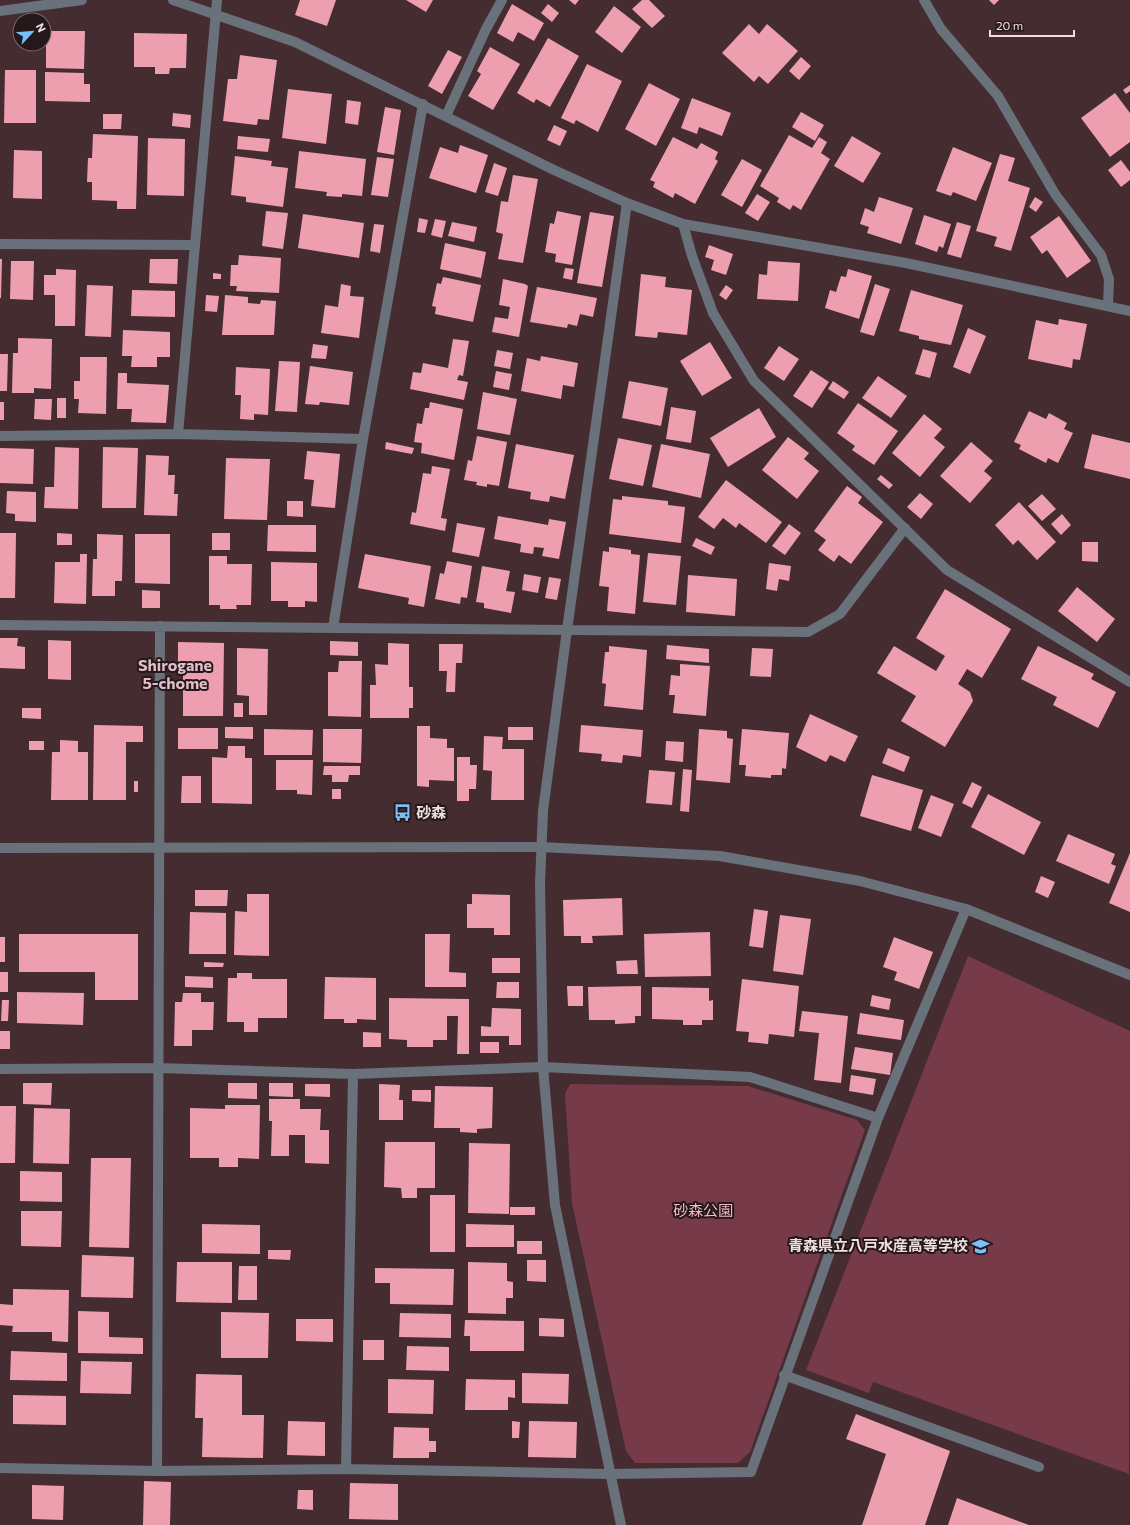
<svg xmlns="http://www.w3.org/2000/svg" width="1130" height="1525" font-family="Commissioner,'Noto Sans JP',sans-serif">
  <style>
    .green { fill: #763a49 }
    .building { fill: #ed9fb0 }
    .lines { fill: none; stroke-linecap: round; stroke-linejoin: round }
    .minor { stroke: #69727a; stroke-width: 10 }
    .labels { text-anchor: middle; stroke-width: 4; stroke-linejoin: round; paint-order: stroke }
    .poi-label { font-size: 15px; font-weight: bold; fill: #f0dfe2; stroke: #24181b; text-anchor: start }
    .park-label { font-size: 15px; fill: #f7b8c5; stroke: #24181b }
    .neighbourhood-label { font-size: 16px; font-weight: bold; fill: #e0c0c6; stroke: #24181b }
  </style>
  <rect width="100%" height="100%" fill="#452c31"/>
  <path class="green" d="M968 956 1130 1031 1129 1474 873 1382 869 1393 806 1370Z
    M570 1084 748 1086 857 1120 865 1130 750 1452 738 1463H635L626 1451 572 1203 565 1094Z"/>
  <path class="building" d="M300 0H336L327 26 295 15Z
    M406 0H433L426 12Z
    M569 0H579L575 5Z
    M642 0H649L665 16 652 28 632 9Z
    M989 0H999L994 5Z
    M512 4 544 23 534 41 518 32 513 42 497 33Z
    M548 4 559 13 552 22 541 13Z
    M614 6 641 27 622 53 595 32Z
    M749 24 759 34 767 24 798 51 768 84 759 76 754 82 722 53Z
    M46 31H85L84 69 46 68Z
    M134 33 187 34 186 68H170L169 74H155V67H134Z
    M548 38 579 56 550 107 536 99 534 103 517 93Z
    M490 47 520 64 493 110 468 96 481 74 477 71Z
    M448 50 462 57 442 94 428 86Z
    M240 55 277 60 269 120 258 119 257 125 223 121 228 79H237Z
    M801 57 811 66 799 80 789 71Z
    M587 64 622 81 598 132 576 120 574 124 561 118Z
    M5 70H36V123H4Z
    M45 72 84 73V84H90V102L45 101Z
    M649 83 680 99 656 146 625 129Z
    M1130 85V91L1126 94 1123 90Z
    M288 89 332 94 326 144 282 138Z
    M1115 93 1130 113V142L1110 157 1081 118Z
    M692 98 731 113 722 136 699 127 697 134 681 128Z
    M347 100 361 102 358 125 345 123Z
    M385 107 401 110 394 155 377 152Z
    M801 112 824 125 815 141 792 127Z
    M173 113 191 115 190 128 172 126Z
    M103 114H122L121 129H103Z
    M554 125 567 131 560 146 547 140Z
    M93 134 138 136 136 209H117V201L92 200V182H87L88 158H92Z
    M789 135 812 148 819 137 827 142 821 153 830 159 801 210 793 205 790 210 777 202 779 198 760 186Z
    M238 136 270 139 268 152 237 149Z
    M852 136 881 153 863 183 834 166Z
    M673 137 697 149 701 143 718 152 715 159 718 161 695 204 675 193 673 198 653 187 655 182 650 180Z
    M148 138 185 139 184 196 147 195Z
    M460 145 488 155 476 193 429 178 440 147 458 153Z
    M953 147 992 163 976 201 953 192 951 196 936 191Z
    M14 150 42 151V199L13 198Z
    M299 151 366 159 362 196 342 194V197L326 196 327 192 295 188Z
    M1000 154 1015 158 1008 181 1030 188 1011 251 994 246 997 237 976 231Z
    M235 156 272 161 271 166 288 168 283 207 246 202V197L231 195Z
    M377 157 394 159 388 197 371 195Z
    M742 159 762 170 742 207 721 195Z
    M1121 160 1130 172V180L1121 187 1108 170Z
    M494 163 507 168 498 196 485 192Z
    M513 175 538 179 523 263 498 259 503 234 496 232 501 201 508 202Z
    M757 194 770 202 758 221 745 213Z
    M879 197 913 208 901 244 867 233 869 227 860 224 865 208 874 212Z
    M1035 197 1043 202 1036 212 1029 207Z
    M266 211 288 213 283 249 262 246Z
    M557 211 581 216 572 265 555 262 556 254 545 252 550 223 554 224Z
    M590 212 614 216 602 287 577 283Z
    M303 214 364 223 359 258 298 248Z
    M924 215 951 224 943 248 939 246 937 252 915 244Z
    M1059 216 1091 261 1067 278 1047 250 1042 254 1030 237Z
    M419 218 428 220 425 233 417 232Z
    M435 219 446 221 442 238 431 235Z
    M452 222 477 227 474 242 448 236Z
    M957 222 971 226 961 258 947 254Z
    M374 224 384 225 380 253 370 251Z
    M445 243 486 252 481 278 440 269Z
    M709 245 733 254 726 275 711 270 714 260 705 257Z
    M239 255 281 258 279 293 236 291 237 286H230L231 265H238Z
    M0 259H2L1 298H0Z
    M150 259H178L177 284 149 283Z
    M11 261H34L33 300 10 299Z
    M768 261 800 263 798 301 757 299 759 274 767 275Z
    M565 268 574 269 572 280 563 278Z
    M56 269 76 270 75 326H55V295H44V275H56Z
    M848 269 872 276 859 319 825 308 830 290 836 292 841 276 846 277Z
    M213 273 221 274V279H213Z
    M641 274 666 277 665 287 692 290 687 335 658 332 657 338 635 336Z
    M443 277 481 285 473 322 435 314 436 307 432 306 437 283 441 284Z
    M503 279 525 284 528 286 519 337 492 332 495 317 508 319 510 307 499 305Z
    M341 284 351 286 350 296 364 297 359 338 321 333 325 305 338 307Z
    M875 284 890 289 874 336 860 332Z
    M87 285 113 286 111 337 85 336Z
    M726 285 733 290 726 300 719 295Z
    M537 287 597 298 593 317 580 314 577 326 568 324 567 328 530 322Z
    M132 290 175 291V317L131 316Z
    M911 290 963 305 951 345 919 339V336L899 331Z
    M206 295 219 296 217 312 205 311Z
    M225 295 248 297V303L260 304 261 300 276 301 274 335H222Z
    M1059 319 1087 324 1080 360 1073 359 1072 368 1028 359 1036 320 1058 325Z
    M968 328 986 336 970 374 953 367Z
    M123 330 170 332V357H157V367H131L132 356H122Z
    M18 338 52 339 51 389 34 388V393H12L13 353H18Z
    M453 339 469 341 463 376 459 375 457 380 468 382 464 400 410 389 413 372 421 373 423 363 448 368Z
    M710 342 732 378 702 396 680 361Z
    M313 344 328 346 326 359 311 358Z
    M779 346 799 359 784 381 764 368Z
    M923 349 937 353 930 378 915 374Z
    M497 350 513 353 510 369 494 366Z
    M0 354H8L7 391H0Z
    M541 356 578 363 574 387 563 385 561 399 521 391 527 358 540 361Z
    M80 357H107L106 414 78 413 79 399H74V381H80Z
    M279 361 300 362 297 412 275 411Z
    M310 366 353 372 349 405 320 402 319 405 305 404Z
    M236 367 270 369 268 415 254 414V420L240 419 241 395H235Z
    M811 370 829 382 812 408 793 396Z
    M496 371 512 374 509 390 493 387Z
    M118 373H127V383L169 385 166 423 131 422 132 409H117Z
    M878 376 907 396 891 418 862 398Z
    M629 381 668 388 661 426 622 418Z
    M833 381 849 392 844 399 828 389Z
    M483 392 517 399 510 435 477 429Z
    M57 398H66V418H57Z
    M35 399H52L51 420 34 419Z
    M0 402H4V420H0Z
    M430 402 463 409 454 460 421 453 422 443 414 442 417 423 422 424 425 408H429Z
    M858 403 898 431 874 465 852 450 855 446 837 433Z
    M671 407 696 411 691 443 666 439Z
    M759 408 776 437 728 467 710 438Z
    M1029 411 1046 419 1049 413 1067 423 1064 429 1073 433 1058 463 1048 458 1046 463 1019 449 1021 445 1014 442Z
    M924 414 942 429 934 438 945 447 920 477 892 453Z
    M1092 434 1130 443V479L1084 468Z
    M477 436 507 442 499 486 487 484V487L476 485 477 482 464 480 468 460 472 461Z
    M788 437 809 453 804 459 819 471 797 499 762 470Z
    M618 438 652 445 643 486 609 479Z
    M386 442 414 448 412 454 385 449Z
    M971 442 993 461 984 471 992 478 970 503 940 476Z
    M516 444 574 455 565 499 550 496 549 502 530 499 531 492 508 488Z
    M661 444 710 454 701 498 652 487Z
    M55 447 79 448 78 509 44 508 45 487H54Z
    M103 447 138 448 136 508H102Z
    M0 448 34 449 33 484 0 483Z
    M307 451 340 454 335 508 311 506 314 480 304 479Z
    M146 455 169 456 168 475H175L174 494H178L177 516 144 515Z
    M226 458 270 459 267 520 224 519Z
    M432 466 450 469 441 518 447 519 445 531 410 524 412 512 416 513 423 473 431 474Z
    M881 475 893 485 889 489 877 479Z
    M726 480 782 522 766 543 739 523 736 528 723 518 714 529 698 517Z
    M847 486 862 497 858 503 883 522 851 564 839 555 834 562 818 550 826 540 814 531Z
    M7 491 36 492V522L15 521V514L6 513Z
    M920 493 933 504 921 519 907 507Z
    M1042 494 1056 509 1042 521 1028 506Z
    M622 496 668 501V505L685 507 681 543 609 534 613 499 622 500Z
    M287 501H303V517L287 516Z
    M1019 502 1056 542 1037 560 1018 540 1013 545 995 525Z
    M1062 514 1071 525 1061 535 1051 524Z
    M498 516 548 525 549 519 566 522 559 559 542 556 544 548 534 547 533 554 520 552 521 544 494 539Z
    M457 523 485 528 479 557 452 552Z
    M789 524 801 533 785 555 772 546Z
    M268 525H316V552L267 551Z
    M0 533H16L15 598H0Z
    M57 533 72 534V545H57Z
    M212 533H230V550H212Z
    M97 534 123 535 122 581H115V596H92L93 559H97Z
    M135 534H170V584L135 583Z
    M696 538 715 547 711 555 692 546Z
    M1082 542H1098V562L1082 561Z
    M609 547 631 550V554L640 555 635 614 607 611 609 587 599 586 603 551 609 552Z
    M648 553 681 556 676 605 643 602Z
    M80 554H87L86 604 54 603 55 562H80Z
    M365 554 431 566 424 607 408 604 409 598 358 588Z
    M209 556H227V564H252L251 605H236L237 609H220V605H209Z
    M447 561 472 566 467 598 461 597 460 604 435 599 440 573 444 574Z
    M271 562 317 563V602L305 601V607H288V601H271Z
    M769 563 791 566 789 581 779 579 777 591 766 589Z
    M482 566 510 571 506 591 515 592 511 613 484 608V603L476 602Z
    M524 574 541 577 538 593 522 590Z
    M688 575 737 579 735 616 686 612Z
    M549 577 561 579 557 600 545 598Z
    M1077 587 1115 619 1097 642 1058 611Z
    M945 589 1011 629 982 678 967 669 958 684 970 692 973 701 945 747 901 721 916 696 877 673 894 646 936 671 945 656 916 638Z
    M142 590 160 591V608H142Z
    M0 638H18L17 646 25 647V669L0 668Z
    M48 640 71 641V680L48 679Z
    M330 641 358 642V656L330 655Z
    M178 642 224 643 223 716H183V674H178Z
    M388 643 409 644V687H413V708H409V718H370V685H376L375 664 388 665Z
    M439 644H463L462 663H456L455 692H446L447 671H439Z
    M667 645 709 649V663L666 659Z
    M609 646 647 650 643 710 604 706 606 684 602 683 605 652H609Z
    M1038 646 1094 674 1091 679 1116 692 1098 728 1053 705 1057 697 1021 679Z
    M237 648 268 649 267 715H249V696L237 695Z
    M752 648 773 649 771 677 750 676Z
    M339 661H362L361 717 328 716V672H338Z
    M680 664 710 666 706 716 673 713 675 695H669L671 675 680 676Z
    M234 703H243V717H234Z
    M22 708H41V719L22 718Z
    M810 714 858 736 845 762 830 755 826 762 796 747Z
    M94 725 143 726V742H126V800H93Z
    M581 725 643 730 641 757 623 755 622 763 601 761 602 754 579 752Z
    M417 726H430V738L447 739V748H454V781L429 780V787L417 786Z
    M225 727H253V739L225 738Z
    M508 727H533V740H508Z
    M178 728H218V749H178Z
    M264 729 313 730 312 755H264Z
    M323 729H362L361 763 323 762Z
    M699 729 727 731V738L733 739 730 783 696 780Z
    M742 729 789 733 786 769 782 768V775H771V778L745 776 746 765H739Z
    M484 736 503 737 502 749H524V800H491L492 771 483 770Z
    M60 740 78 741V752H88V800H51L52 752H60Z
    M29 741H44V750H29Z
    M666 741 684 742 683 762 665 760Z
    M228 746H245V758H252V804L212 803V757L227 758Z
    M888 748 910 757 904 772 882 763Z
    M457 757H470V765H477L476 789H469V801H457Z
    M276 760H313L312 795 297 794V790H276Z
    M324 766H360V775H349L348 782H332V775H323Z
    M683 769 692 770 689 812 680 811Z
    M649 770 675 772 672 805 646 803Z
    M872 775 923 790 911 831 860 816Z
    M182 776H201V803H181Z
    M134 781H138V792H134Z
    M972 782 982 787 972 808 962 803Z
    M332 789H341V799H332Z
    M988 794 1041 822 1024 855 971 827Z
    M931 795 954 804 941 837 918 828Z
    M1068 834 1115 854 1111 864 1116 866 1109 884 1056 861Z
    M1130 853V912L1109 903Z
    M1041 876 1055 882 1048 898 1035 892Z
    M195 890H228L227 906H195Z
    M247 894H269V956L234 955 235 911 247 912Z
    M472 894 510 895V935H494V928H467V904H472Z
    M622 898 623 935 592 936 593 943H581V936H564L563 900Z
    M754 909 768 911 763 948 749 946Z
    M190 912 226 913V954H189Z
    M780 915 811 919 803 975 773 971Z
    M710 932 711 976 645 977 644 934Z
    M19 934H138V1000H95V972H19Z
    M425 934H450L449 972 466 973V987H425Z
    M0 937H5V962H0Z
    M894 937 933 952 919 989 894 980 897 972 883 967Z
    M492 958H520V973H492Z
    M637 960 638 974H617L616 961Z
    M204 962 224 963 223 967H204Z
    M0 972H8V992H0Z
    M237 973H252V979H287V1018H258V1032H244V1022H227L228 978H237Z
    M185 976 213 977V988L185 987Z
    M325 977 376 978V1020L357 1019V1023H344V1019H324Z
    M742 979 799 986 794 1037 769 1034 768 1044 748 1042 749 1032 736 1031Z
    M497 982H519V998H496Z
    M567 986H583V1006H568Z
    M641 986V1016H635V1023L615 1024V1020H589L588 987Z
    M652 987 709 988V1001L713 1000V1020H702V1025H683V1020L652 1019Z
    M17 992 84 993 83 1025 17 1023Z
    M183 993H201V1002H214L213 1030H192V1046H174L175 1002H182Z
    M872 995 891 999 889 1010 870 1006Z
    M389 998 469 999V1054H457L458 1016H447V1040H433V1047H407V1040L389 1039Z
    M2 1000H9L8 1021H1Z
    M492 1008 521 1009V1045H509V1036H481V1026L491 1027Z
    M802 1011 848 1016 841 1083 814 1080 819 1033 799 1031Z
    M860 1013 904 1020 901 1040 857 1034Z
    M0 1031H10V1049H0Z
    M363 1032 381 1033V1047H363Z
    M480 1042H499V1053H480Z
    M855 1047 893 1053 890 1075 851 1069Z
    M851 1075 876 1079 873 1095 849 1091Z
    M23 1083H52L51 1105 23 1104Z
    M228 1083H257V1099L228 1098Z
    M269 1083H293V1097L269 1096Z
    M305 1084H330V1097L305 1096Z
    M379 1084 400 1085 399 1100H403V1120H379Z
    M435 1086 493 1087 492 1128 477 1129V1133L460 1132V1128H434Z
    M412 1090H431V1102L412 1101Z
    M269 1099H300V1109H321L320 1130H329V1164L305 1163V1135H289V1156H271L272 1121H269Z
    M225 1105H260L259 1159 238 1158V1167H219V1158H190V1108L225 1109Z
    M0 1106H16L15 1163H0Z
    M34 1108 70 1109 69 1164 33 1163Z
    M385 1142H435V1188H417V1198H402L401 1188 384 1187Z
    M469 1143 510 1144 509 1214 468 1213Z
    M91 1158H131L129 1248 89 1247Z
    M20 1171 62 1172V1202L20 1201Z
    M430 1195H455V1252H430Z
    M510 1207H535V1215H510Z
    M21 1211H62L61 1247 21 1246Z
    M202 1224 260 1225V1254L202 1253Z
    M466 1224 514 1225V1247H466Z
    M517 1241H542V1254H517Z
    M268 1250H291L290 1260 268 1259Z
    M82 1255 134 1257 133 1298 81 1297Z
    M527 1260H546V1282L527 1281Z
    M177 1262H232V1303L176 1302Z
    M468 1262 507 1263V1281L513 1282V1298H506V1314L468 1313Z
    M239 1266H257V1300H238Z
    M375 1268 454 1269 453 1305 390 1304V1283H375Z
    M13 1289 69 1290 68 1342 52 1341V1332H12L13 1326 0 1325V1304L13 1305Z
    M78 1311 109 1312V1337L143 1338V1354L78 1353Z
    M221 1312 269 1313 268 1358H221Z
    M400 1313 451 1314V1338L399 1337Z
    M539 1318 564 1319V1337L539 1336Z
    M296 1319H333V1342L296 1341Z
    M465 1320 524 1321V1351H470V1336H464Z
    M363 1340H384V1360H363Z
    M407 1346 449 1347V1371L406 1370Z
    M11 1351 67 1353V1381L10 1380Z
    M81 1361 132 1362 131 1394 80 1393Z
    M522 1373 569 1374 568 1404 522 1403Z
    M196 1374 242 1375V1415H264L263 1458 202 1457 203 1418H195Z
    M388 1379 434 1380 433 1414 388 1413Z
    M466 1379 515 1380V1398L508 1397V1410H465Z
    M13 1395 66 1396V1425L13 1424Z
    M856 1414 950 1451 925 1525H862L886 1454 846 1439Z
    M288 1421 325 1422V1456L287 1455Z
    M512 1421 520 1422 519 1438H512Z
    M529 1421 577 1422 576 1458 528 1457Z
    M394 1427 429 1428V1441H436V1452H429V1458H393Z
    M144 1481 171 1482 170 1525H143Z
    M350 1483 398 1484V1520L349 1519Z
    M32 1485 64 1486 63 1520 32 1519Z
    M298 1490H313V1510L297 1509Z
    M957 1498 1029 1525H948Z"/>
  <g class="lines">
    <path class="minor" d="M173 0 295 42 554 170 627 203 683 224 906 263 1130 311
      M924 0 941 29 998 96 1055 194 1101 255 1109 279 1108 305
      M0 11 82 0
      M446 116 486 29 502 0
      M683 224 692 256 713 313 754 381 947 570 1130 682
      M0 244 195 245
      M178 434 217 0
      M0 436 178 434 363 439
      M0 625 808 632 840 614 905 528
      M160 626 157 1471 346 1469 609 1474 751 1472 878 1118 966 909
      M333 628 363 439 423 104
      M0 848 541 847 720 856 860 881 966 909 1130 975
      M0 1069 158 1068 353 1074 543 1067 750 1077 878 1118
      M784 1375 1039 1467
      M0 1468 157 1471
      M346 1469 353 1074
      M621 1525 555 1205 543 1067 540 883 543 811 567 630 627 203"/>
  </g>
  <defs>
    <symbol id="bus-bare" viewBox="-9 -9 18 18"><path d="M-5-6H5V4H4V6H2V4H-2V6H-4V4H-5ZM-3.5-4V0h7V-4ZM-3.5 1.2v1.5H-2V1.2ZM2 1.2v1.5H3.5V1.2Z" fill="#79bff8" stroke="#24181b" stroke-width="2.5" paint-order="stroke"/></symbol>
    <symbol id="school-bare" viewBox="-9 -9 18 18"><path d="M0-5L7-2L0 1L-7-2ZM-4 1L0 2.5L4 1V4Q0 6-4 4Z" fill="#79bff8" stroke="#24181b" stroke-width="2.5" paint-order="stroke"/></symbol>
  </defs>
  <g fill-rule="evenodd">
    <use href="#bus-bare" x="390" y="800" width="25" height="25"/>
    <use href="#school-bare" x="968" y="1234" width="25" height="25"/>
  </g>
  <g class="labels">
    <g class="poi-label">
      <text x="416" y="818">砂森</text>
      <text x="968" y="1251" text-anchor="end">青森県立八戸水産高等学校</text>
    </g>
    <g class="park-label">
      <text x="703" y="1216">砂森公園</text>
    </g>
    <g class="neighbourhood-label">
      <text x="175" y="671">Shirogane<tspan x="175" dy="18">5-chome</tspan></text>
    </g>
  </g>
  <g transform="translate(32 32) rotate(64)"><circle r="19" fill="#24181b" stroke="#76686b"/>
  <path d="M0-3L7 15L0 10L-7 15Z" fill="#79bff8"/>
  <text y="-6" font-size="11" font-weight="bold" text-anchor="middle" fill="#f0dfe2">N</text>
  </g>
  <path d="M990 30v6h84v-6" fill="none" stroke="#f0dfe2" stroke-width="2"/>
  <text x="996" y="30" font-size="12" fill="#f0dfe2" stroke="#24181b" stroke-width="3" paint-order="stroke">20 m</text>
</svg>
